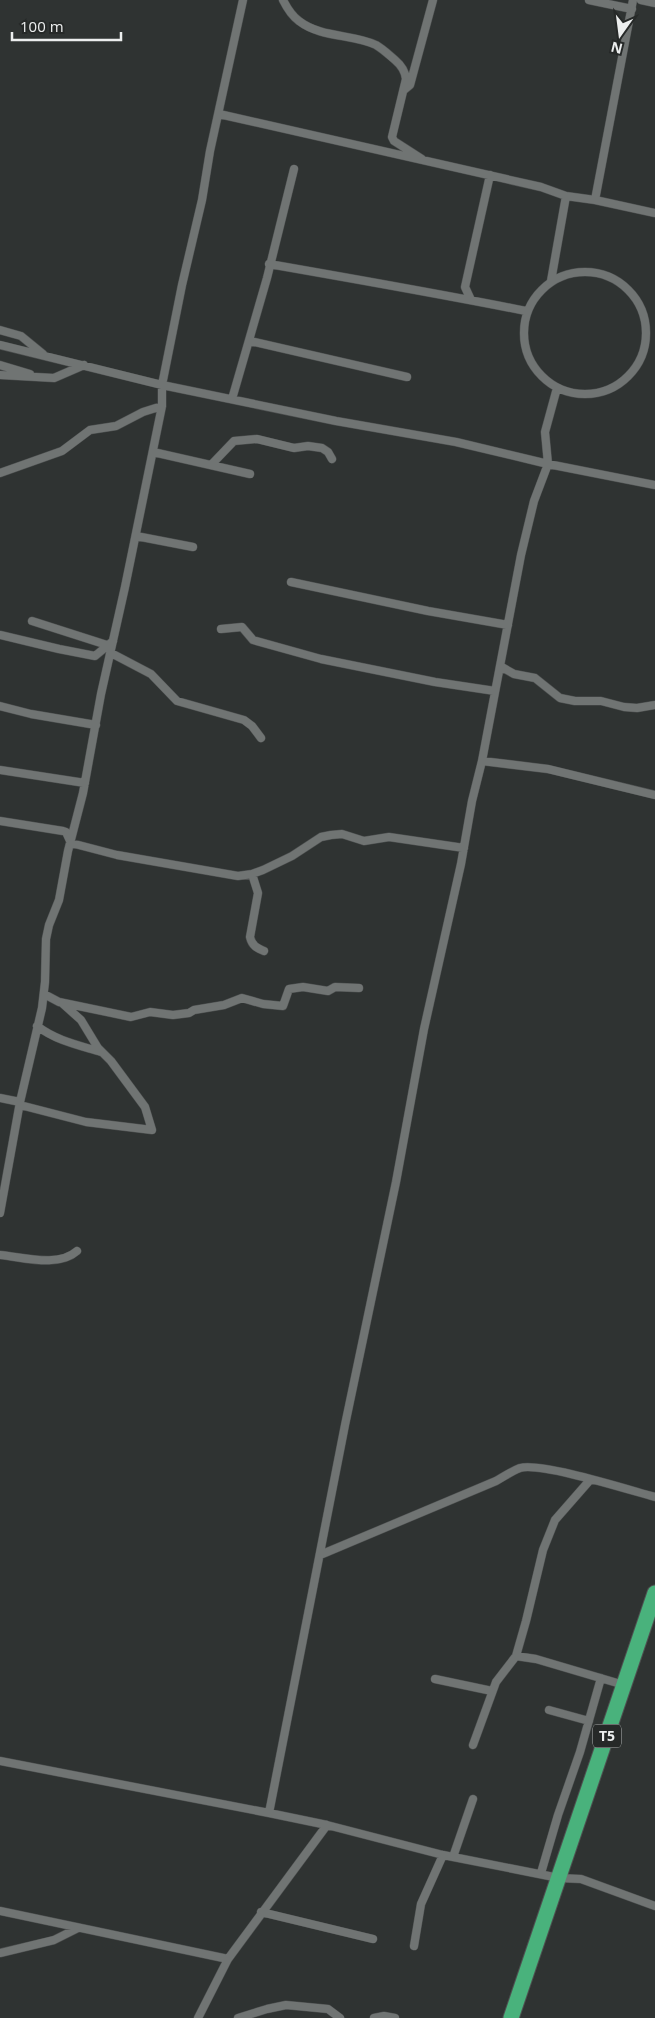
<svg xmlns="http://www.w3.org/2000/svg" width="655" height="2018" font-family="'Open Sans',sans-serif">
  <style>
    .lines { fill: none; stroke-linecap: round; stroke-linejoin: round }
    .street-casing { stroke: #4e5151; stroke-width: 9 }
    .highway-casing { stroke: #4e5151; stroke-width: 17 }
    .street { stroke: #707473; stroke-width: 8 }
    .highway { stroke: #49b27c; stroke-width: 15 }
    .labels { text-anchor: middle; stroke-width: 4; stroke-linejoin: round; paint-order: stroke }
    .shield { fill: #262928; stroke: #b1b3b3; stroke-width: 1 }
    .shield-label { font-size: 14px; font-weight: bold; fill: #eceeee }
  </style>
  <rect width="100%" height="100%" fill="#2f3332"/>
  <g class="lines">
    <defs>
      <path id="street" d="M283 0C287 8 292 16 299 21 321 38 353 34 376 45 383 49 389 55 395 60 401 65 405 70 406 79L392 137 394 141 422 159
        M589 0 632 9
        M641 0 655 3
        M404 90 410 85 433 0
        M219 114 541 187 566 196 595 200 655 213
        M595 200 633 0
        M269 264C355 279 441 294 526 311
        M524 333a61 61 0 1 1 122 0a61 61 0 1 1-122 0Z
        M551 281 566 196
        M471 300 465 287 490 175
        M0 330 21 336 43 354
        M250 341 407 377
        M0 345 162 385 336 421 456 442 548 464 655 485
        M0 365 30 374
        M0 375 54 378 84 365
        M232 399 267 278 294 169
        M153 452 250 474
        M211 465 234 441 257 439 294 448 308 446 322 448 328 452 332 459
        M0 473 62 451 90 430 116 426 143 412 162 406
        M136 536 193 547
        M291 582 428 611 508 625
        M32 621 107 645
        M221 629 242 627 253 640 321 659 435 682 495 691
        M0 635 59 649 95 656 113 641
        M111 653 151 674 177 701 244 720 252 726 261 738
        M500 666 514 674 535 678 560 698 575 701H601L624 707 637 708 655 705
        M0 706 31 714 96 725
        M482 761 548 769 655 795
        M0 770 85 783
        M0 821 63 831 66 832 71 843 117 855 238 876 252 874 263 870 292 856 321 837 331 835 342 834 364 841 389 837 464 848
        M252 874 258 893 250 937C252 946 257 948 264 951
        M44 994 59 1002 131 1017 150 1012 173 1015 189 1013 194 1010 224 1005 242 998 263 1004 283 1006 289 989 303 987 328 991 335 987 359 988
        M37 1026C57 1041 78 1045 101 1052
        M0 1098 20 1102
        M20 1105 86 1122 152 1130 145 1107 111 1061 98 1048 81 1020 62 1003
        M0 1213 20 1102 42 1008 45 982 46 939 49 925 59 900 68 851 83 793 101 694 125 587 162 406V385L182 285 202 200 210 151 243 0
        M0 1255C23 1257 58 1268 77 1251
        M320 1555 496 1481C503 1477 512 1471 520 1468 541 1462 629 1490 655 1497
        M516 1656 526 1621 543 1550 555 1520 590 1480
        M435 1679 492 1691
        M549 1710 589 1721
        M473 1745 496 1682 516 1656 536 1659 624 1685
        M0 1761 269 1813 327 1825 443 1855 559 1878 581 1879 655 1906
        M269 1813 345 1425 396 1182 424 1029 461 864 472 801 482 761 521 555 534 501 548 464 545 432 557 388
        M453 1857 473 1799
        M541 1873 558 1815 580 1752 601 1678
        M0 1911 228 1959
        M261 1912 373 1939
        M414 1946 421 1904 443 1855
        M0 1953 54 1940 78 1928
        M198 2018 228 1959 327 1825
        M238 2018 267 2009 286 2005 328 2009 340 2018
        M374 2018 384 2016 395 2018"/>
      <path id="highway" d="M511 2018 655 1593"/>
    </defs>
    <use href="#street" class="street-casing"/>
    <use href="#highway" class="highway-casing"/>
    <use href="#street" class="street"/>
    <use href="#highway" class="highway"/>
  </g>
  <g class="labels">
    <rect class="shield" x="593" y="1724.5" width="28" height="23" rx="4"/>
    <g class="shield-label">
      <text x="607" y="1741">T5</text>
    </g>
  </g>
  <g transform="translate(620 35) rotate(194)" stroke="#262928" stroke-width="4" paint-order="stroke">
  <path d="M0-4L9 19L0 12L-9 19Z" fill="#eceeee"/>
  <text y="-8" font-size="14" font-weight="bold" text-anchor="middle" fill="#eceeee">N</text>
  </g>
  <path d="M12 32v8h109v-8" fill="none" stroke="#eceeee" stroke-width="2.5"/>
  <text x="20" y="32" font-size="15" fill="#eceeee" stroke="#262928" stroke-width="4" paint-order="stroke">100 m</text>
</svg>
